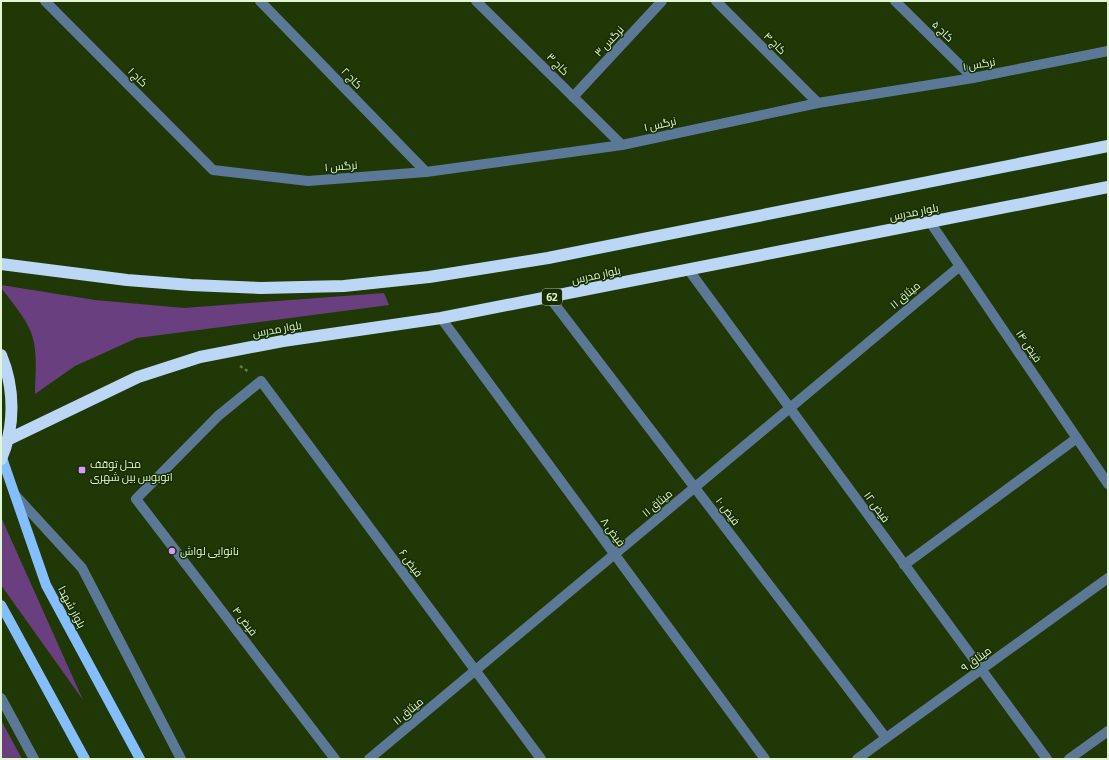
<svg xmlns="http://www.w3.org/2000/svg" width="1109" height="760" font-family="Bitter,Cairo,serif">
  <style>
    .green { fill: #693f80 }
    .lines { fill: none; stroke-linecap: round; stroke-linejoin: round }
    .path { stroke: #637a4c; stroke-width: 2.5; stroke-dasharray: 3 3; stroke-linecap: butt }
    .minor { stroke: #5c7897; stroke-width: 10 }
    .major { stroke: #85befe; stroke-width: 10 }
    .highway { stroke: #bcd7f6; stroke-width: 12 }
    .poi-dot { fill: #d69bfa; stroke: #162e00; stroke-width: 1.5 }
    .labels { text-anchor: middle; stroke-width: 3; stroke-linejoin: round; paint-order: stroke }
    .shield { fill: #162e00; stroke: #a5ba94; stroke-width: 1 }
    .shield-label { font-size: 10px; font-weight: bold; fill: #e2f6d4 }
    .street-label { font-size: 11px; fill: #e2f6d4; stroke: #162e00 }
    .poi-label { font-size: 11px; fill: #e2f6d4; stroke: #162e00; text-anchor: start }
  </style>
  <rect width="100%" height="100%" fill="#203805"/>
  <path class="green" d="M1 285 95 300 184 308 384 293 389 305 137 338 75 366 35 394C35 375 38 354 32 335 28 321 10 299 1 288Z
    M1 517 83 700 1 585Z
    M1 720 22 759H1Z"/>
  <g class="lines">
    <path class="path" d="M240 366 249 372"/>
    <path class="minor" d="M45 1 213 170 308 181 426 172 622 145 818 103 973 78 1108 51
      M260 1 426 172
      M476 1 622 145
      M716 1 818 103
      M895 1 973 78
      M573 97 662 1
      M930 222 1108 484
      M688 269 1047 759
      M550 298 886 738
      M441 318 765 759
      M15 495 82 568 181 759
      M904 565 1077 438
      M1 698 34 759
      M335 759 136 499 218 416 261 381 541 759
      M369 759 960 266
      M857 759 1108 578
      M1069 759 1108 731"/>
    <path class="major" d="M2 458 46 585 140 759
      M1 605 85 759"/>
    <path class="highway" d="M1 264 127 280 191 285 261 288 344 286 429 277 548 258 1108 146
      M1 355C15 388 15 427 1 459
      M7 440 138 377 200 357 283 341 441 318 1108 187"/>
  </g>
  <g class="poi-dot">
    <rect x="78" y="466" width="8" height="8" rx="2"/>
    <circle cx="172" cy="551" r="4"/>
  </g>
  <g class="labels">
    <rect class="shield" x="542" y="289" width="20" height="16" rx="3"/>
    <g class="shield-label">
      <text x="552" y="301">62</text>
    </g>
    <g class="street-label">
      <text transform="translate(943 31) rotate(44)" y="4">کاج ۵</text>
      <text transform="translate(609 41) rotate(-47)" y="4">نرگس ۳</text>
      <text transform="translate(775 43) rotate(45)" y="4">کاج ۴</text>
      <text transform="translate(558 64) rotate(45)" y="4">کاج ۳</text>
      <text transform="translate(979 64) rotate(-10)" y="4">نرگس ۱</text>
      <text transform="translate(138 77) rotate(45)" y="4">کاج ۱</text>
      <text transform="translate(352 78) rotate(46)" y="4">کاج ۲</text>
      <text transform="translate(660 124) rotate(-12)" y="4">نرگس ۱</text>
      <text transform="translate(341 166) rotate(-4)" y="4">نرگس ۱</text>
      <text transform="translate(914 212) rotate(-11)" y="4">بلوار مدرس</text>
      <text transform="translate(596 275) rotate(-12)" y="4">بلوار مدرس</text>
      <text transform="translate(905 295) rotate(-40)" y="4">میثاق ۱۱</text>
      <text transform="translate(277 329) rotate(-10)" y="4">بلوار مدرس</text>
      <text transform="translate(1029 346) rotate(56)" y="4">فیض ۱۴</text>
      <text transform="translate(657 503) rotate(-40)" y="4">میثاق ۱۱</text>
      <text transform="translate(877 507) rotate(54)" y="4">فیض ۱۲</text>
      <text transform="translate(728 511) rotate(53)" y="4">فیض ۱۰</text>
      <text transform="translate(613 532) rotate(54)" y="4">فیض ۸</text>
      <text transform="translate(411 563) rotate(54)" y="4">فیض ۶</text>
      <text transform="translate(72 607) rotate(62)" y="4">بلوار شهدا</text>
      <text transform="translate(245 621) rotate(53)" y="4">فیض ۴</text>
      <text transform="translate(976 659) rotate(-36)" y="4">میثاق ۹</text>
      <text transform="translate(408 711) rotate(-40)" y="4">میثاق ۱۱</text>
    </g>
    <g class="poi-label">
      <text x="90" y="468">محل توقف<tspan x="90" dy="13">اتوبوس بین شهری</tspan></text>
      <text x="180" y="555">نانوایی لواش</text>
    </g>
  </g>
  <rect width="1109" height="760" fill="none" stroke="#e2f6d4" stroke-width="4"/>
</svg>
